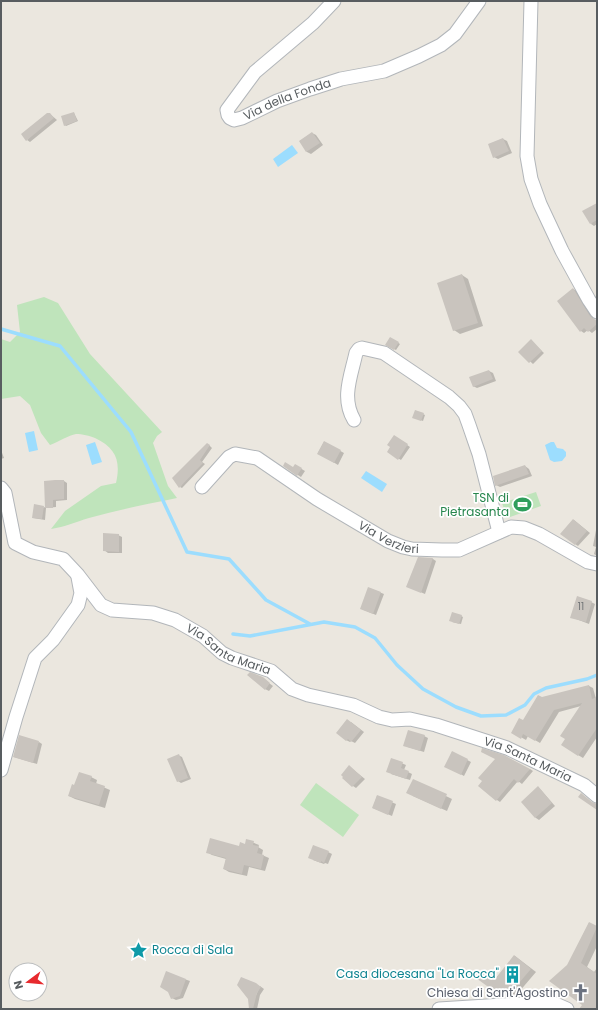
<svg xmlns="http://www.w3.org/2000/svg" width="598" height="1010" font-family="Poppins,sans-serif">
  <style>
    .green { fill: #bfe4bb }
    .water { fill: #9cddfe }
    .shadow { fill: #0003 }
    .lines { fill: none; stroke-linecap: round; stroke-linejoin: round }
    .stream { stroke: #9cddfe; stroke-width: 3.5 }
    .building { fill: #c9c4be }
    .minor-casing { stroke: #b2b6ba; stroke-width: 15 }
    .minor { stroke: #fff; stroke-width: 13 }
    .labels { text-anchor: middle; stroke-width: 3.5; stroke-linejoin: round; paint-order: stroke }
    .number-label { font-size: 10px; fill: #747778 }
    .street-label { font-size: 12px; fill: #585d60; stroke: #fff }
    .leisure-label { font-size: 12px; fill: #27864d; stroke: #fff; text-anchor: end }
    .culture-label { font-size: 12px; fill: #0d838f; stroke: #fff; text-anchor: start }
    .worship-label { font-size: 12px; fill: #5b616d; stroke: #fff; text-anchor: end }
  </style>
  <rect width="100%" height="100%" fill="#ebe7df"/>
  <path class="green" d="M44 297 58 303 90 354 162 432 157 436 153 443 168 486 177 498C147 504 118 510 89 518 75 522 65 527 51 529L65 511 101 486 116 483C121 461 116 448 95 438 90 436 82 434 76 434 69 435 58 442 50 445L41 433 30 405 20 396 1 399V339L10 342 20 332 17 305Z
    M536 492 541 506 507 518 502 503Z
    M316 783 359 815 343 837 300 805Z"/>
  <path class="water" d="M292 145 298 153 278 167 273 159Z
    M34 431 38 450 29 452 25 433Z
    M95 442 102 462 92 465 86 445Z
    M551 442H554L557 448 563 449 566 452V456L562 461 554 462 550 460 545 445Z
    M366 471 387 484 382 492 361 478Z"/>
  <path class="shadow" d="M74 113 78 121 66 126 65 125Z
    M50 114 57 120 30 142 27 140Z
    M312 133 316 135 323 145 311 154 307 152 300 141Z
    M503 139 507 141 512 153 498 159 494 157Z
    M597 204V224L594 226 591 224Z
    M462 275 468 279 483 326 460 334 454 330Z
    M573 289 577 291 594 320 597 322V329L592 333 588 330 584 333 581 331Z
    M390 338 400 344 396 350 386 345Z
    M531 341 544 353 533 364 520 352Z
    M489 371 493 373 496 381 477 388 473 386Z
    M416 411 425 415 423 421 415 418Z
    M394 436 410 447 401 460 388 452 391 447Z
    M324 442 344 453 338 465 318 453Z
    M209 445 212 448 202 462 205 464 182 488 180 487Z
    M1 450 4 458 1 459Z
    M295 465 305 471 301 477 284 466 294 468Z
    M525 466 529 469 532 476 500 487 496 485Z
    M64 481 67 483V500L56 501V507L46 508 45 520 33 518 44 507 46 508Z
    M574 520 590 533 578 546 575 544Z
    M596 530H597V556L594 554 596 547 593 546Z
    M118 535 122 537V553H108L104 550Z
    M419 558 433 559 436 561 425 594 411 588Z
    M369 588 384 594 376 615 364 610Z
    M591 602 595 604 589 624 571 617Z
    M461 616 463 617 461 624 452 622Z
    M262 678 273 686 269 691 265 689Z
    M589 686 593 688 596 699 597 698V737L583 758 578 755 581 706 559 712 540 743 528 736 526 740 512 732 523 722 542 698Z
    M351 722 364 732 355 743 351 741 350 742 346 740Z
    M424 736 428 738 424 752 408 747Z
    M39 742 42 744 37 764 14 757Z
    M452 752 471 762 464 776 446 766Z
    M178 755 182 757 191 779 181 783 178 781Z
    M392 759 406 765 404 770 412 774 410 780 391 774Z
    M350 767 365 779 356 788 353 786Z
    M530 769 533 771 522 784 518 781 500 802 497 800 483 781Z
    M91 777 97 780 96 784 110 790 105 808 75 799 69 796 75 786Z
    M413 780 452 799 447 811 413 796Z
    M538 788 541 790 555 806 539 820 536 818 522 802Z
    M377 796 396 804 392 816 373 808Z
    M247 840 259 845 258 847 263 850 262 855 269 858 265 871 249 867 247 876 229 872 224 869 226 859 212 855 207 852 240 847 246 845Z
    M328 852 332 854 328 864 325 863 324 864 313 860Z
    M589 923 597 927V946L587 967 594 972 597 968V1009H583V1005L568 966Z
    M515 956 536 972 513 999 508 1000 502 996 484 970 496 978Z
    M167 973 190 981 183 998 176 1000 172 998Z
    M260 986 264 989 260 995 257 1009H250Z"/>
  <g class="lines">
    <path class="stream" d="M1 329 60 346 131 432 187 552 229 559 266 600 310 624
      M233 634 250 636 324 622 355 627 375 638 397 665 423 689 456 707 481 716 506 715 525 705 534 694 546 688 587 679 597 675"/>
  </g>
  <path class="building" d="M74 112 77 121 64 126 61 116Z
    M47 113H50L54 118 26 141 21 134Z
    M312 132 320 143 306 152 299 141Z
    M503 138 509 151 493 158 488 144Z
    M597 203V220L590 224 582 211Z
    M462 274 478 323 453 331 437 283Z
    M573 288 590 316 597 321V324L588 332 584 328 580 332 557 301Z
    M390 337 399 342 394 350 385 345Z
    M531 339 542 351 529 363 518 352Z
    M489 370 493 379 473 387 469 377Z
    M415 410 424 413 421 421 412 418Z
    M394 435 408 444 398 460 387 452 390 447 387 445Z
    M324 441 341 450 334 463 317 454Z
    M207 443 210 445 200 460 203 463 179 488 172 478Z
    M285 462 293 467 295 464 302 468 297 476 283 466Z
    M525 465 529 474 495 486 493 476Z
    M55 480H64V499L53 500V508H45L44 481Z
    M34 504 44 506 42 519 32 518Z
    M573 519 587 531 575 545 560 534Z
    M103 533 119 534V552L103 551Z
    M418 557 433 558 421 593 406 587Z
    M368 587 381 592 373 614 360 609Z
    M577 596 592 601 586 622 570 618Z
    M452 612 462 615 459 624 449 621Z
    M250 672 263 677 270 683 265 690 247 675Z
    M589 685 592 699 597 697V728L578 756 561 745 565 739 560 736 582 703 554 710 535 741 523 734 521 739 511 733 519 718 523 720 538 695 542 697Z
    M347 719 361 730 351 742 348 739 346 741 336 733Z
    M408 730 425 735 420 751 403 746Z
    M19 735 39 741 33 763 13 757Z
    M482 748 504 755 530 769 518 783 514 779 496 801 478 786 482 781 478 778 495 759 481 752Z
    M452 751 468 759 461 775 444 767Z
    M179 754 188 778 177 782 167 759Z
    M391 758 403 762 401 768 409 771 406 779 386 772Z
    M349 765 362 777 352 787 342 778 343 777 341 775Z
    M79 772 92 776 90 781 105 786 99 805 68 796 72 784 74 785Z
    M413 779 447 794 441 809 406 793Z
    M538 786 552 803 535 818 521 802Z
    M581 793 592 802 597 804V810L578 797Z
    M377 795 393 801 388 815 372 808Z
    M210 838 239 846 240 842 245 844 246 839 254 841 253 845 259 846 257 853 264 855 261 869 244 865 242 874 223 869 226 858 206 853Z
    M313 845 329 851 324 863 321 861V863L308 858Z
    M589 922 597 926V927L581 963 597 974V1009H579L582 1005 549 981 567 965Z
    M514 955 531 969 507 997H502L476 978 483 969 496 978Z
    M166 971 186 979 180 996 171 999 168 992 160 987Z
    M241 977 256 983 261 987 257 993 253 1009H249L248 999 237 985Z"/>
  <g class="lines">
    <defs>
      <g id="minor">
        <path id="s1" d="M334 1 313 23 255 72 227 110 228 115 230 118 234 120 242 118 277 101 310 89 341 79 384 71 419 56 441 45 455 34 479 1"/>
        <path d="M531 1 527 156 531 179 540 204 562 251 589 300 597 312"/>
        <path d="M354 420C341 398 351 376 356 353L359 349 362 348 384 353 449 397 459 406 465 414 469 425 479 454 499 532"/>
        <path id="s2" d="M202 487 229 457 235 454 257 458 317 499 388 541 403 547 412 549 442 550H459L511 527 524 528 539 534 588 562 597 564"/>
        <path id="s3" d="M1 488 5 493 15 543 33 552 63 559 78 575 101 605 112 610 153 613 175 620 203 636 222 653 232 658 271 671 292 689 308 695 353 705 379 717 392 720 410 719 436 725 507 748 584 785 597 796"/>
        <path d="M1 770 16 717 35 658 53 640 78 605 81 593 78 577"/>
        <path d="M439 1009 551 1002 567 1009"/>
      </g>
    </defs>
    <use href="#minor" class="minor-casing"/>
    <use href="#minor" class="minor"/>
  </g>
  <defs>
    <symbol id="stadium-bare" viewBox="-9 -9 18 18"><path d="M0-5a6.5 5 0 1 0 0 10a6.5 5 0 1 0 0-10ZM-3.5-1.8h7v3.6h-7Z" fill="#2e9e5b" stroke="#fff" stroke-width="2.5" paint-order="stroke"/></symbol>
    <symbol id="sight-bare" viewBox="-9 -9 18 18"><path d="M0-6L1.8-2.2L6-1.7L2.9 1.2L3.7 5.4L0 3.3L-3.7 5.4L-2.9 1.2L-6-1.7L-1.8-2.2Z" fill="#0f9aa8" stroke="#fff" stroke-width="2.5" paint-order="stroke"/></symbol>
    <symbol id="building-bare" viewBox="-9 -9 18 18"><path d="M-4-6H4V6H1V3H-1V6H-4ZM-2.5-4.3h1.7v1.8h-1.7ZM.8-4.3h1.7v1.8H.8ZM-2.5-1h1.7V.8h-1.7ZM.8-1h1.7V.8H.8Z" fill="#0f9aa8" stroke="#fff" stroke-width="2.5" paint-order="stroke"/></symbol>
    <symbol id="church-bare" viewBox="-9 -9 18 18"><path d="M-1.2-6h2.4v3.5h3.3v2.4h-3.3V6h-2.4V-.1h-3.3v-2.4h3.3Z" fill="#6b7280" stroke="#fff" stroke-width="2.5" paint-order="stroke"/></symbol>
  </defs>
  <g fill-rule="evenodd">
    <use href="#stadium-bare" x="510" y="492" width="25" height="25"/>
    <use href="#sight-bare" x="126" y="938" width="25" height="25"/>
    <use href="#building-bare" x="500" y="962" width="25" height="25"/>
    <use href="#church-bare" x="568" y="980" width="25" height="25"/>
  </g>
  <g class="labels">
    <g class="number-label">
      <text x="581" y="610">11</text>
    </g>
    <g class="street-label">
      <text dy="4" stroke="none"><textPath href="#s1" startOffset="224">Via della Fonda</textPath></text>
      <text dy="4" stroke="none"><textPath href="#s2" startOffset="224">Via Verzieri</textPath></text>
      <text dy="4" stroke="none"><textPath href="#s3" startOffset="306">Via Santa Maria</textPath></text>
      <text dy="4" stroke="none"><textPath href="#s3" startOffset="630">Via Santa Maria</textPath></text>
    </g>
    <g class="leisure-label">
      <text x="509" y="502">TSN di<tspan x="509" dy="14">Pietrasanta</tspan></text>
    </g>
    <g class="culture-label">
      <text x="152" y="954">Rocca di Sala</text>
      <text x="499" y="978" text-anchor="end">Casa diocesana "La Rocca"</text>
    </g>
    <g class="worship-label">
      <text x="568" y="997">Chiesa di Sant'Agostino</text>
    </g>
  </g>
  <rect width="598" height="1010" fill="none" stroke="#585d60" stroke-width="4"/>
  <g transform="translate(28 982) rotate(254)"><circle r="19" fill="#ffffff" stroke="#bcbebf"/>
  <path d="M0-3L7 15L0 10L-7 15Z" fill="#e72a2e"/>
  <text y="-6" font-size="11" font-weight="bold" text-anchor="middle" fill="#585d60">N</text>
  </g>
</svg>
